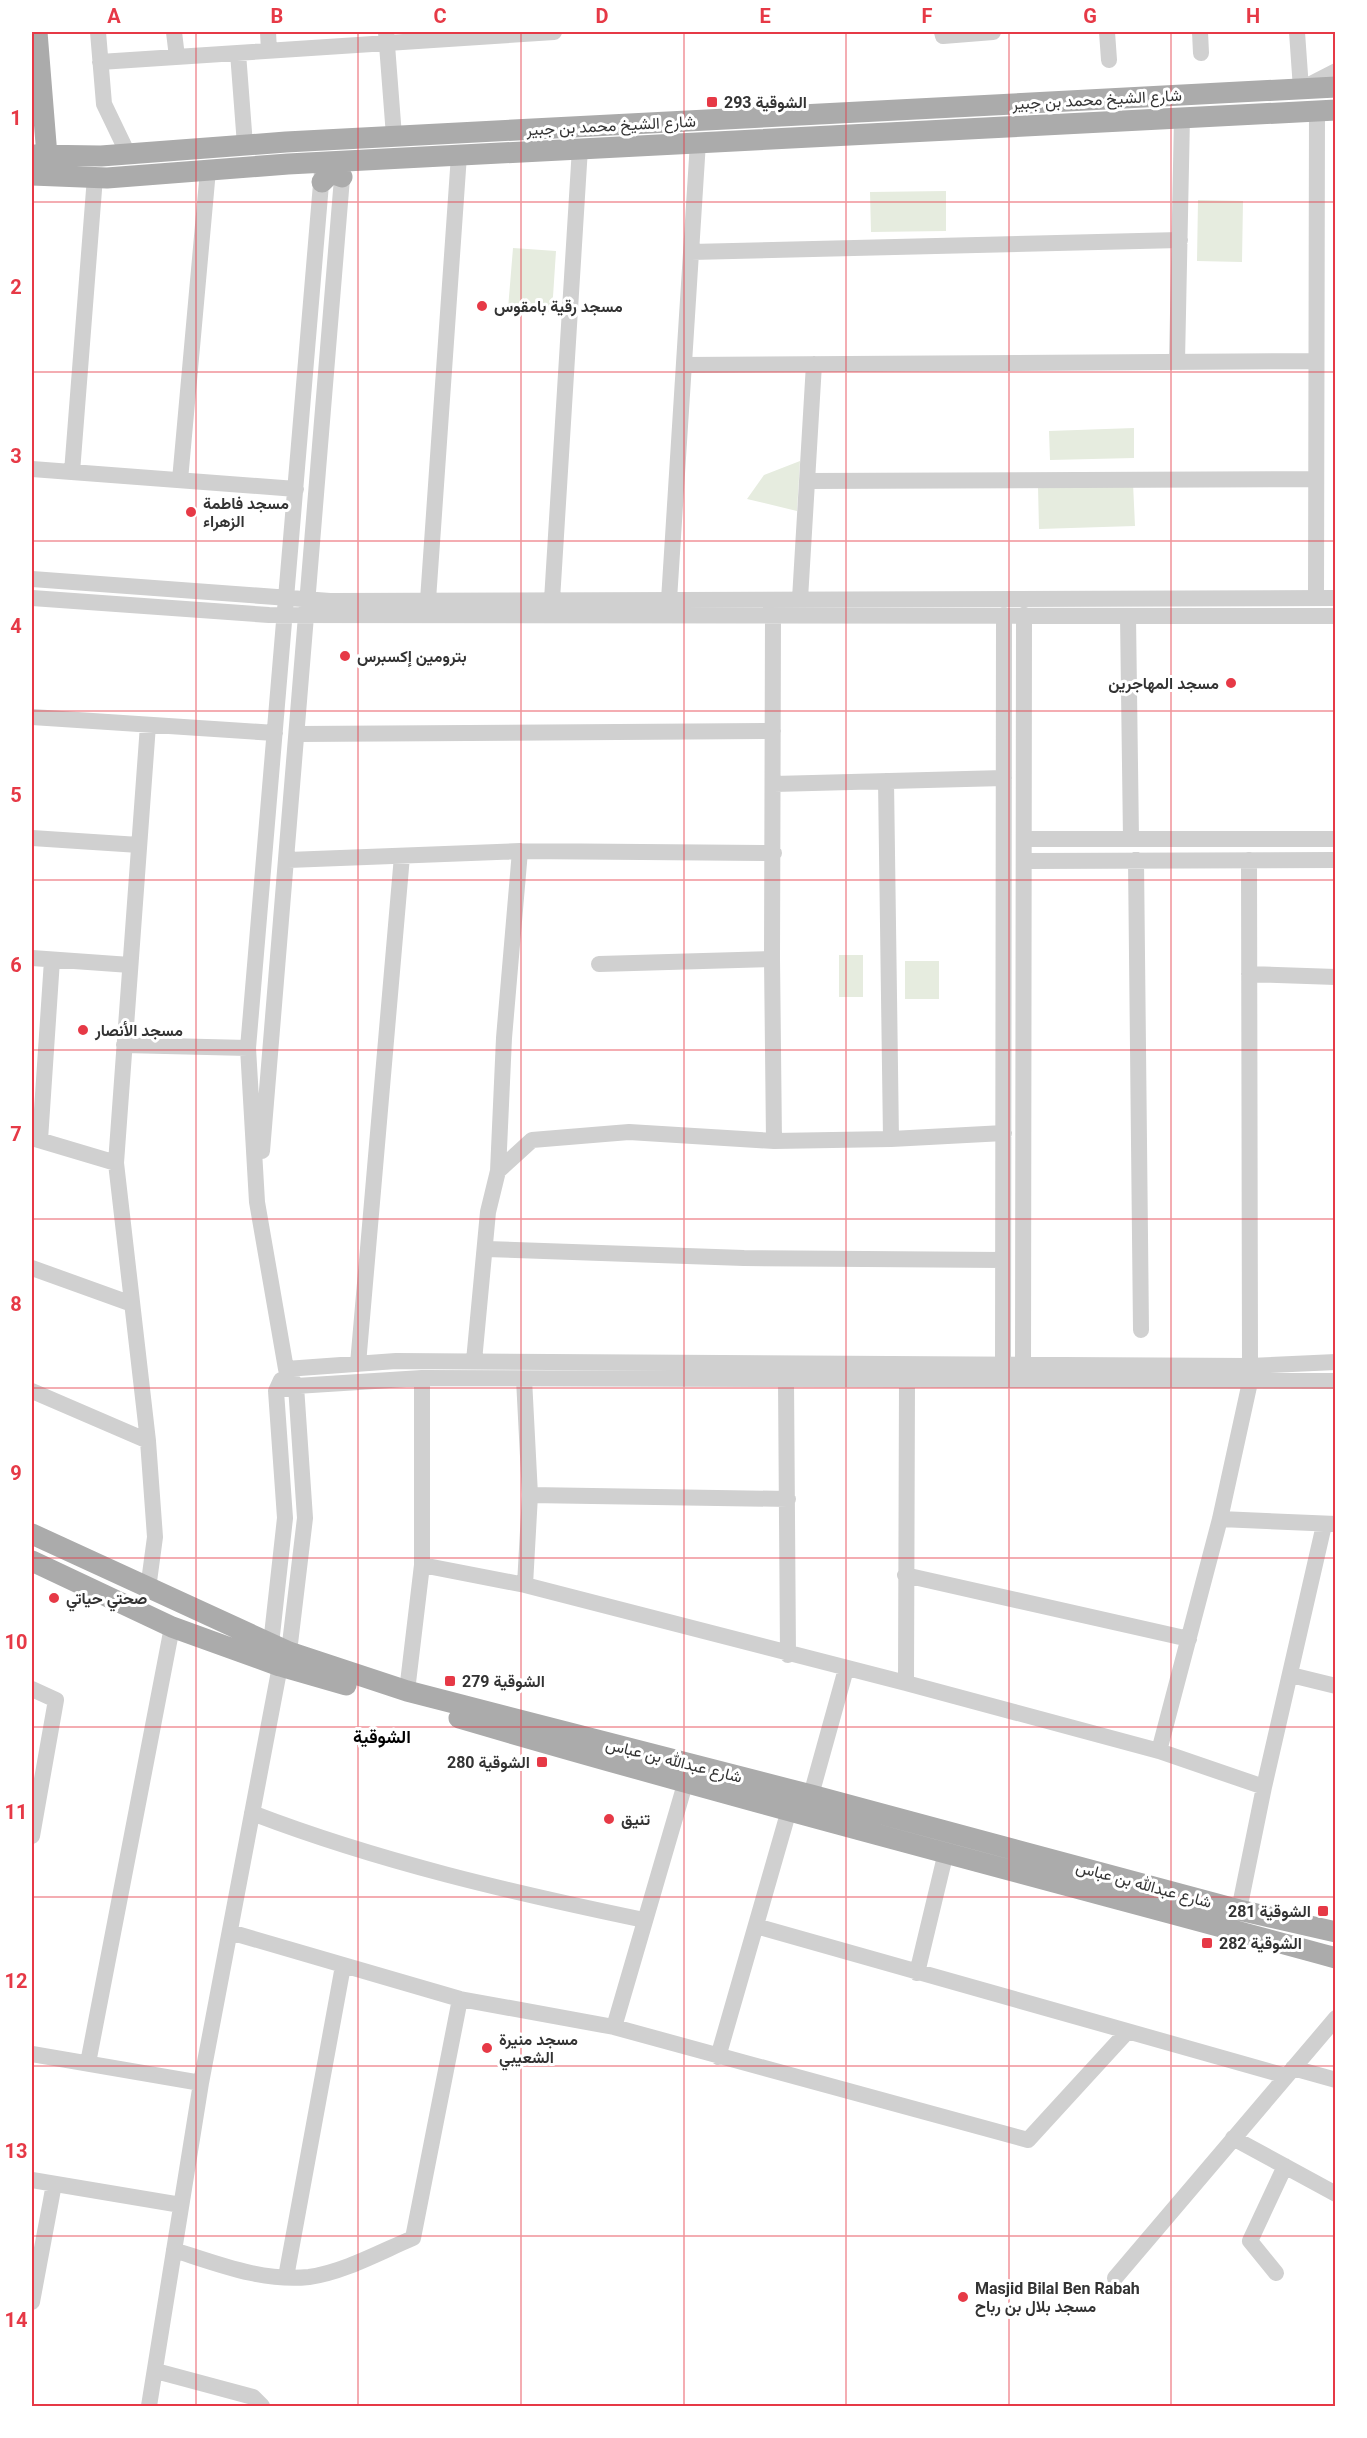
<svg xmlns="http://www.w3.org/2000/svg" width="1367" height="2438" font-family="Roboto,Vazirmatn,sans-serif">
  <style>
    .green { fill: #e6ecdf }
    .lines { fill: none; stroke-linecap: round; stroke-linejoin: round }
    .minor { stroke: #d0d0d0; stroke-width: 16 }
    .major { stroke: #ababab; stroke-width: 21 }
    .grid { fill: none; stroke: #e63946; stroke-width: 1.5; stroke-opacity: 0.55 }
    .poi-dot { fill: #e63946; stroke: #fff; stroke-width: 2 }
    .labels { text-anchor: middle; stroke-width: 6; stroke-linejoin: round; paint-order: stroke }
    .street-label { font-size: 16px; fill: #333; stroke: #fff }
    .poi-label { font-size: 16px; font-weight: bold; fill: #333; stroke: #fff; text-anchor: start }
    .neighbourhood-label { font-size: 18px; font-weight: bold; fill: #000; stroke: #fff }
    .neatline { fill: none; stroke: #e63946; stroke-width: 2 }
    .grid-label { font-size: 20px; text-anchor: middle; font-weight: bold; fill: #e63946 }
  </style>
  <rect width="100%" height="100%" fill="#fff"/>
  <path class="green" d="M946 191V231L871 232 870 192Z
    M1198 200 1243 201 1242 262 1197 261Z
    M513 248 556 251 552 312 508 309Z
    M1134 428V458L1050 460 1049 431Z
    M800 461 797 511 747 499 764 475Z
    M1133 483 1135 526 1039 529 1038 486Z
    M839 955H863V997H839Z
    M905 961H939V999H905Z"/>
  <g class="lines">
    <path class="minor" d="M98 32 104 104 128 154
      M174 32 177 57
      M268 32 269 51
      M386 32 394 136
      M942 32 943 36 993 32
      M1107 32 1109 60
      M1200 32 1201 53
      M1297 32 1301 89 1336 71
      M238 53 245 145
      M100 62 554 32
      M691 252 1180 240
      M1177 362 1182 117
      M684 365 1316 361
      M32 469 296 489
      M72 472 95 177
      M180 480 208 170
      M807 481 1316 479
      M32 579 330 601 1336 598
      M32 598 269 615 1336 616
      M1316 598 1317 111
      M800 599 814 364
      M428 600 459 155
      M552 600 580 148
      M669 600 698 142
      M773 615 772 959 774 1141
      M1128 616 1131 839
      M32 717 275 733
      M148 725 116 1163 148 1441 155 1537 148 1589
      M298 734 773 731
      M886 781 891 1139
      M774 784 1004 778
      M32 838 139 845
      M1024 839H1336
      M288 860 520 851 774 853
      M1136 860 1141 1330
      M1249 860 1250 1366
      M1024 861 1336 860
      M32 958 130 965
      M599 964 772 959
      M1249 974 1336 977
      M124 1045 248 1048
      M32 1138 116 1163
      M40 1140 52 960
      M262 1151 343 166
      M498 1171 504 1038 520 851
      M486 1249 744 1258 1003 1260
      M32 1268 132 1304
      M474 1361 488 1212 498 1171 532 1140 629 1132 774 1141 891 1139 1004 1133
      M358 1364 402 856
      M286 1369 396 1361 1250 1366 1336 1362
      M1003 1373 1004 615
      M1023 1375 1024 615
      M524 1379 530 1495 525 1585
      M786 1380 788 1655
      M32 1391 148 1441
      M276 1391 296 1386 422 1378 1336 1381
      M530 1495 788 1499
      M1220 1519 1336 1524
      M422 1565 525 1585 906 1683 1159 1751 1264 1787
      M905 1575 1189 1639
      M271 1644 285 1518 276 1391 281 1380
      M289 1652 305 1518 296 1386 286 1369 257 1202 248 1048 322 172
      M1291 1675 1336 1686
      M906 1683 907 1381
      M32 1689 56 1700 32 1836
      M407 1691 422 1565V1378
      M1159 1751 1220 1519 1250 1382
      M811 1795 846 1669
      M252 1813C380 1862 510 1892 644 1920
      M1239 1910 1264 1787 1324 1525
      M756 1926 1286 2076
      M230 1932 460 1999 614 2027 1028 2140 1126 2033
      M917 1973 946 1852
      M614 2027 685 1784
      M32 2054 201 2083
      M718 2057 789 1810
      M88 2063 172 1627
      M1293 2068 1336 2080
      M1233 2138 1336 2194
      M32 2180 181 2205
      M174 2250C218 2264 263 2282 309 2277 344 2272 380 2252 413 2238L460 1999
      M1276 2273 1250 2241 1285 2166
      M286 2277 343 1966
      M1115 2278 1336 2018
      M32 2302 54 2184
      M156 2371 253 2397 262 2406
      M149 2406 201 2083 280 1666"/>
    <path class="major" d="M37 32 47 156
      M32 155 101 156 286 142 1336 87
      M32 175 107 178 288 164 1336 110
      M322 182 331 173 342 177
      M32 1534 289 1652 407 1691 811 1795 1239 1910 1336 1932
      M32 1561 172 1627 280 1666 346 1685
      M459 1718C750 1803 1043 1878 1336 1958"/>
  </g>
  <path class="grid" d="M196 32V2406M358 32V2406M521 32V2406M684 32V2406M846 32V2406M1009 32V2406M1171 32V2406M32 202H1336M32 372H1336M32 541H1336M32 711H1336M32 880H1336M32 1050H1336M32 1219H1336M32 1388H1336M32 1558H1336M32 1727H1336M32 1897H1336M32 2066H1336M32 2236H1336"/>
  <g class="poi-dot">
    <rect x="706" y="96" width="12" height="12" rx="3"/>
    <circle cx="482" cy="306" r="6"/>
    <circle cx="191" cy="512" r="6"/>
    <circle cx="345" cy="656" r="6"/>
    <circle cx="1231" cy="683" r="6"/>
    <circle cx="83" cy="1030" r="6"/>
    <circle cx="54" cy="1598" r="6"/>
    <rect x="444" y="1675" width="12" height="12" rx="3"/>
    <rect x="536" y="1756" width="12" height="12" rx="3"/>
    <circle cx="609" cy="1819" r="6"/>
    <rect x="1317" y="1905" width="12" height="12" rx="3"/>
    <rect x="1201" y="1937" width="12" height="12" rx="3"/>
    <circle cx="487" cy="2048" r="6"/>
    <circle cx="963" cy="2297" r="6"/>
  </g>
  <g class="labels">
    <g class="street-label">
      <text transform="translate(1097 99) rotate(-3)" y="6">شارع الشيخ محمد بن جبير</text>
      <text transform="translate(611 125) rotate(-3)" y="6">شارع الشيخ محمد بن جبير</text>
      <text transform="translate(674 1760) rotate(14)" y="6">شارع عبدالله بن عباس</text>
      <text transform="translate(1144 1884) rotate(15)" y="6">شارع عبدالله بن عباس</text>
    </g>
    <g class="poi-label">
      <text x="724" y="108">الشوقية 293</text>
      <text x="494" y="312">مسجد رقية بامقوس</text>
      <text x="203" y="509">مسجد فاطمة<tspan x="203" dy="18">الزهراء</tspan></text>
      <text x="357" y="662">بترومين إكسبرس</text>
      <text x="1219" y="689" text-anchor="end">مسجد المهاجرين</text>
      <text x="95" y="1036">مسجد الأنصار</text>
      <text x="66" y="1604">صحتي حياتي</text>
      <text x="462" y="1687">الشوقية 279</text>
      <text x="530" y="1768" text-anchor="end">الشوقية 280</text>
      <text x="621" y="1825">تنيق</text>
      <text x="1311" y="1917" text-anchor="end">الشوقية 281</text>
      <text x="1219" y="1949">الشوقية 282</text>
      <text x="499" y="2045">مسجد منيرة<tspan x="499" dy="18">الشعيبي</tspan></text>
      <text x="975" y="2294">Masjid Bilal Ben Rabah<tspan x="975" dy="18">مسجد بلال بن رباح</tspan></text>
    </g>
    <g class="neighbourhood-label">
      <text x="382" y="1743">الشوقية</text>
    </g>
  </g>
  <rect width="1367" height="2438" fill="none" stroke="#ffffff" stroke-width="66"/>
  <rect x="33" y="33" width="1301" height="2372" class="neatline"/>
  <g class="grid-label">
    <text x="114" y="23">A</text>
    <text x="277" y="23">B</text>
    <text x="440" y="23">C</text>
    <text x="602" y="23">D</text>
    <text x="765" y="23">E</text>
    <text x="927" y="23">F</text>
    <text x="1090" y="23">G</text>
    <text x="1253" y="23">H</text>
    <text x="16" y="125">1</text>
    <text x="16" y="294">2</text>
    <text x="16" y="463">3</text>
    <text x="16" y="633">4</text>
    <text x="16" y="802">5</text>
    <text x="16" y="972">6</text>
    <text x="16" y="1141">7</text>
    <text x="16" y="1311">8</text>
    <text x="16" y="1480">9</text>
    <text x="16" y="1649">10</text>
    <text x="16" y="1819">11</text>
    <text x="16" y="1988">12</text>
    <text x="16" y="2158">13</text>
    <text x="16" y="2327">14</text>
  </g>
</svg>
